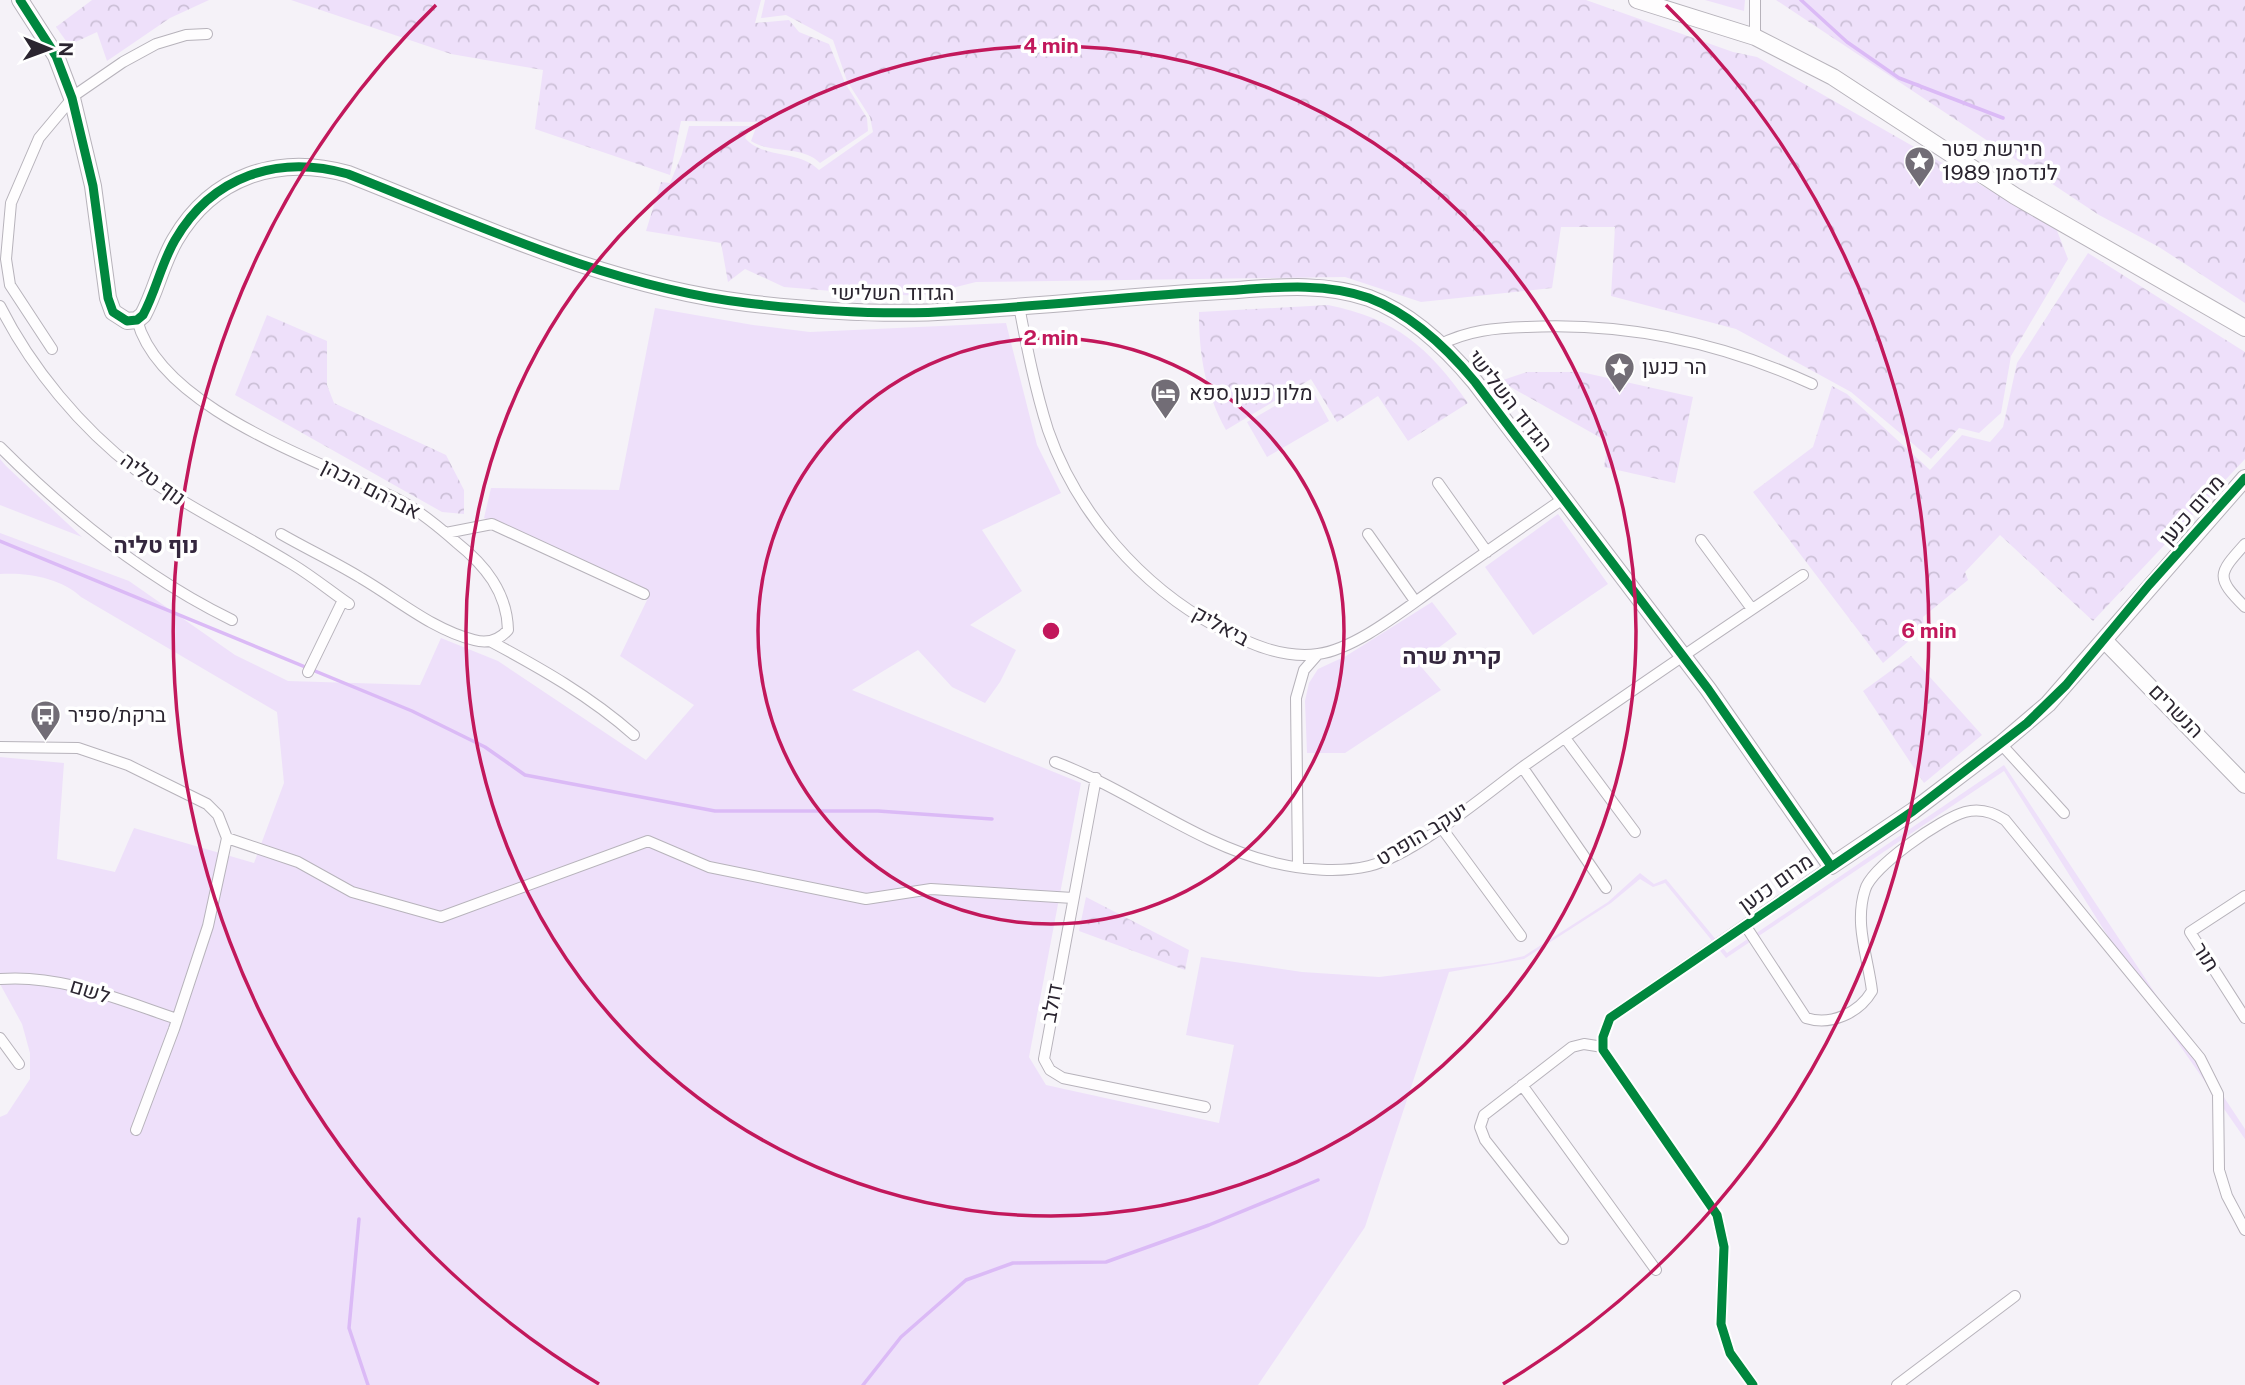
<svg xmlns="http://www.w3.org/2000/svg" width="2245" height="1385" font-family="'Public Sans',Heebo,sans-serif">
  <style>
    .green { fill: #eee0fa }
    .forest { fill: url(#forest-crowns) }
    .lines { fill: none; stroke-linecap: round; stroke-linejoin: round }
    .stream { stroke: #dbbaf6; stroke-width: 3.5 }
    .street-casing { stroke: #b7b3bb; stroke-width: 12 }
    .secondary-casing { stroke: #b7b3bb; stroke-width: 18 }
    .street { stroke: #fefdfe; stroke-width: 10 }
    .secondary { stroke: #fefdfe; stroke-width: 16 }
    .cycleway-casing { stroke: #fff; stroke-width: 13 }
    .cycleway { stroke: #00873e; stroke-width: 9 }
    .ring { fill: none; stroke: #c2185b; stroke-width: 3.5 }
    .labels { text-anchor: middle; stroke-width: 7; stroke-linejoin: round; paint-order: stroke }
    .poi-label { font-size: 21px; fill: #2b2530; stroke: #fff; text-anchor: start }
    .street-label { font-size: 21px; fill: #2b2530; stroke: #fff }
    .neighbourhood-label { font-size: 23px; font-weight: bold; fill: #34273e; stroke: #fff }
    .centre { fill: #c2185b; stroke: #fff; stroke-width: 3.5 }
    .ring-label { font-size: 21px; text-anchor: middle; font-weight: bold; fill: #c2185b; stroke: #fff; stroke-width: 7; stroke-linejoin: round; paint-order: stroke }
  </style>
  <defs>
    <pattern id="forest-crowns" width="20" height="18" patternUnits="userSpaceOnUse" patternTransform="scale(1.75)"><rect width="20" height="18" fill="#eee0fa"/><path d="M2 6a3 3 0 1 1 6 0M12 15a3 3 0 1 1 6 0" fill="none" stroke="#ccc0d7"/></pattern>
  </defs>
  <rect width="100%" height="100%" fill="#f5f2f8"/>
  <path class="green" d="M1705 0H1745L1744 11Z
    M655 308 753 325 810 332 1006 323 1037 445 1061 493 982 530 1022 591 970 625 1016 650 1000 682 985 703 952 687 918 650 852 690 1081 783 1029 1057 1046 1085 1219 1123 1234 1045 1186 1035 1201 957 1302 972 1379 977 1493 963 1524 956 1608 902 1640 873 1654 884 1666 879 1727 953 2004 765 2245 1129V1139L2146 997 2004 771 1726 958 1665 883 1653 887 1640 879 1611 903 1524 959 1449 972 1365 1227 1258 1385H0V1117L7 1114 30 1079V1053L22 1024 0 984V757L64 763 57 859 115 872 134 828 254 863 284 783 277 712 81 597C62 578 26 572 0 574V533L129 581 235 655 288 681 420 685 441 638 498 661 646 760 694 705 620 656 649 596 484 518 491 488 619 490Z
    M1310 386 1329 421 1267 457 1247 422Z
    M0 459 6 466 82 537 0 505Z
    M1558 514 1608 584 1533 635 1485 567Z
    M1432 602 1457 634 1418 663 1441 690 1345 753H1307L1305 701 1309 683 1318 669 1346 656Z"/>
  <path class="forest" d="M92 0H209L170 18 107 61 97 32 69 45 56 27Z
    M291 0H761L755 23 789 20 799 32 829 44 845 83 867 118 868 131 820 163C803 145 771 154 751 141L758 122 681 121 670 175 535 129 543 70 451 54Z
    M765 0H1586L1733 52 1757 57 2056 228 2068 259 2011 356 2001 413 1979 433 1959 428 1931 459 1851 392 1736 329 1611 296 1615 227H1561L1552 288 1421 302 1345 277 976 282 920 296 832 291 784 287 745 269 728 282 721 243 646 231 661 182 670 183 682 154 689 126H751L745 138C765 160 797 149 819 170L873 132 870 117 847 81 833 40 786 15 761 18Z
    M1776 0H2245V303L2159 247 2099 215Z
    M2088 253 2245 352V459L2093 621 2000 535 1965 572 1968 580 1923 617 1924 628 1883 663 1753 492 1813 447 1832 386 1847 394 1930 470 1962 435 1990 442 2003 427 2017 363Z
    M1328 305C1397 319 1428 347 1468 403L1408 441 1378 396 1337 422 1311 379 1226 430C1205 392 1199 355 1199 312Z
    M267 315 327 341V385L334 403 446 455 464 490V514L442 512 235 395Z
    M1527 372H1581L1693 397 1675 483 1604 467 1608 442 1500 381Z
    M1911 656 1982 735 1924 783 1863 691Z
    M1086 897 1189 950 1185 970 1079 931Z"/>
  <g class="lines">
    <path class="stream" d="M1801 0 1847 42 1899 78 2003 118
      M0 541 412 711 485 747 525 775 715 811H878L992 819
      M359 1219 349 1328 368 1385
      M863 1385 901 1337 966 1280 1013 1263 1106 1262 1209 1225 1318 1180"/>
    <defs>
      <path id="street" d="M1755 37V0
        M0 306C31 368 81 428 136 470 185 506 240 532 292 564 312 576 330 591 349 604
        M1019 306C1027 348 1035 389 1048 430 1076 512 1141 586 1217 627 1248 643 1282 659 1318 654 1355 649 1402 611 1432 590 1476 559 1519 529 1563 499
        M137 320C161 411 323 461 401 501 421 512 439 527 456 542 485 565 507 592 508 630 499 640 488 644 474 640 433 630 397 599 361 578 335 562 307 549 281 534
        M1439 345C1469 330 1495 328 1527 327 1626 322 1722 343 1812 384
        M52 349 10 285 6 259 11 203 39 138 75 95 123 62 156 44 186 35 207 34
        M0 447C68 515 144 577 232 620
        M1438 483 1487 552
        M446 533 492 524 644 594
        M1368 534 1415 601
        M1701 540 1752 609
        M2245 544C2218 574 2215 577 2245 607
        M490 641C542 669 590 696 634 735
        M308 672 343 600
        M1565 738 1635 832
        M2001 744 2064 813
        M0 747 78 748 128 765 207 804 218 815 227 838 208 926 174 1029 136 1130
        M1055 762C1131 790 1195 844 1275 863 1304 870 1340 873 1369 866 1414 855 1485 795 1524 766 1616 701 1709 638 1803 575
        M1523 768 1606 888
        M1096 778 1044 1059 1050 1070 1063 1078 1205 1107
        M1441 827 1521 936
        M227 838 298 862 352 892 441 917 648 841 709 867 866 899 931 889 1073 898
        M1298 867 1296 698 1304 670 1318 654
        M2245 896 2190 932 2245 1018
        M1745 925 1806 1018C1831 1026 1859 1013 1872 991 1868 957 1854 924 1865 890 1871 867 1942 818 1965 812 1980 808 1993 812 2005 820L2200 1058 2218 1094 2219 1170 2227 1196 2245 1230
        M0 979C61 974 120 1000 177 1019
        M0 1038 19 1064
        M1522 1085 1656 1270
        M1563 1239 1485 1140 1480 1127 1484 1115 1572 1047 1584 1044 1603 1047
        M1753 1385 1730 1353 1721 1324 1724 1247 1717 1215 1603 1050V1037L1610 1018 1831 866
        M1897 1385 2015 1296"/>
      <path id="secondary" d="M20 0 56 56 72 98 93 186 108 298 113 312 127 321 137 320 143 315C156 291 161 264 175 240 212 176 278 154 348 174 478 225 607 286 747 303 816 311 885 316 955 311 1044 306 1132 296 1221 291 1269 288 1322 281 1369 298 1411 314 1446 347 1475 382L1708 689 1831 866 1913 811 2001 744 2048 704 2245 478
        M1637 0 1755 37 1833 77 2015 196 2245 328
        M2104 640 2245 785"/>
    </defs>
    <use href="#street" class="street-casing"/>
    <use href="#secondary" class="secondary-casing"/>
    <use href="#street" class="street"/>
    <use href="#secondary" class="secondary"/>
    <defs>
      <path id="cycleway" d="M20 0 56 56 72 98 93 186 108 298 113 312 127 321 137 320 143 315C156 291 161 264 175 240 212 176 278 154 348 174 478 225 607 286 747 303 816 311 885 316 955 311 1044 306 1132 296 1221 291 1269 288 1322 281 1369 298 1411 314 1446 347 1475 382L1708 689 1831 866
        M1753 1385 1730 1353 1721 1324 1724 1247 1717 1215 1603 1050V1037L1610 1018 1913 811 2027 723 2066 685 2149 585 2245 478"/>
    </defs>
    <use href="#cycleway" class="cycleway-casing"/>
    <use href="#cycleway" class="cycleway"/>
  </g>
  <g class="ring">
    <circle cx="1051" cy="631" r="293"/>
    <circle cx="1051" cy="631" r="585"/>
    <path d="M599 1384A878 878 0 0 1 436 5M1666 5A878 878 0 0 1 1503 1384"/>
  </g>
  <defs>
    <symbol id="sight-pin" viewBox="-11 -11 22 30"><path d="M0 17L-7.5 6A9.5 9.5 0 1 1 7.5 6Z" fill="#726d76" stroke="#fff"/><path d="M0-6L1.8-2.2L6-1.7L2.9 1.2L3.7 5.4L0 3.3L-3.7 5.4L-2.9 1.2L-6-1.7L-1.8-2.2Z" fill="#fff"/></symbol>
    <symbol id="hotel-pin" viewBox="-11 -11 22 30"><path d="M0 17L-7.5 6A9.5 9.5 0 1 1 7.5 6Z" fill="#726d76" stroke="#fff"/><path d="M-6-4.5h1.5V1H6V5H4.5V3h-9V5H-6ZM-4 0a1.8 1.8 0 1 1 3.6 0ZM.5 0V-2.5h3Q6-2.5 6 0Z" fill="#fff"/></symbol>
    <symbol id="bus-pin" viewBox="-11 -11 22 30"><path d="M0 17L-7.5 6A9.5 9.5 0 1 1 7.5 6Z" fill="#726d76" stroke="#fff"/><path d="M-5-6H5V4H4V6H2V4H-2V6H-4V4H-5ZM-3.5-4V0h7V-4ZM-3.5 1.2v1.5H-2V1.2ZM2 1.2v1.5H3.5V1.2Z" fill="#fff"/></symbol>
  </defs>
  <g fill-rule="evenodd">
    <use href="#sight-pin" x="1902" y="144" width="35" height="47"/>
    <use href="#sight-pin" x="1602" y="350" width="35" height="47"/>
    <use href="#hotel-pin" x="1148" y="376" width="35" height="47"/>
    <use href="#bus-pin" x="28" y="698" width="35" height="47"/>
  </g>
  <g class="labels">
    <g class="poi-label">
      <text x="1942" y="156">חירשת פטר<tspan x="1942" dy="24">לנדסמן 1989</tspan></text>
      <text x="1642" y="374">הר כנען</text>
      <text x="1189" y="400">מלון כנען ספא</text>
      <text x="68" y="722">ברקת/ספיר</text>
    </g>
    <g class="street-label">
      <text x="893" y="300">הגדוד השלישי</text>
      <text transform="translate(1510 401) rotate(52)" y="7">הגדוד השלישי</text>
      <text transform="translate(153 479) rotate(36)" y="7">נוף טליה</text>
      <text transform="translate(371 489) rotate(27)" y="7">אברהם הכהן</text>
      <text transform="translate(2192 510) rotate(-48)" y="7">מרום כנען</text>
      <text transform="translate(1221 626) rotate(29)" y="7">ביאליק</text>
      <text transform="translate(2176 711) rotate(45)" y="7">הנשרים</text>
      <text transform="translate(1422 834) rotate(-31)" y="7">יעקב הופרט</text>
      <text transform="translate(1776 883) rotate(-35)" y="7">מרום כנען</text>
      <text transform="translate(2206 957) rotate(57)" y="7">תור</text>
      <text transform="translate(90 991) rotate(17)" y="7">לשם</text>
      <text transform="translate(1052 1003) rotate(-79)" y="7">דולב</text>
    </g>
    <g class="neighbourhood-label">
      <text x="156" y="553">נוף טליה</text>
      <text x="1452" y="664">קרית שרה</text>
    </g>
  </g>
  <circle cx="1051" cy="631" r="10" class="centre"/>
  <g class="ring-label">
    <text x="1051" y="53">4 min</text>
    <text x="1051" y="345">2 min</text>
    <text x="1929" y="638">6 min</text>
  </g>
  <g transform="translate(49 49) rotate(91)" stroke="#ffffff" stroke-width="5" paint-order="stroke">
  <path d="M0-5L12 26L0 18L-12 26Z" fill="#2b2530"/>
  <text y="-10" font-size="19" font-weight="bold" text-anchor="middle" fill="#2b2530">N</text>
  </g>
</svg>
